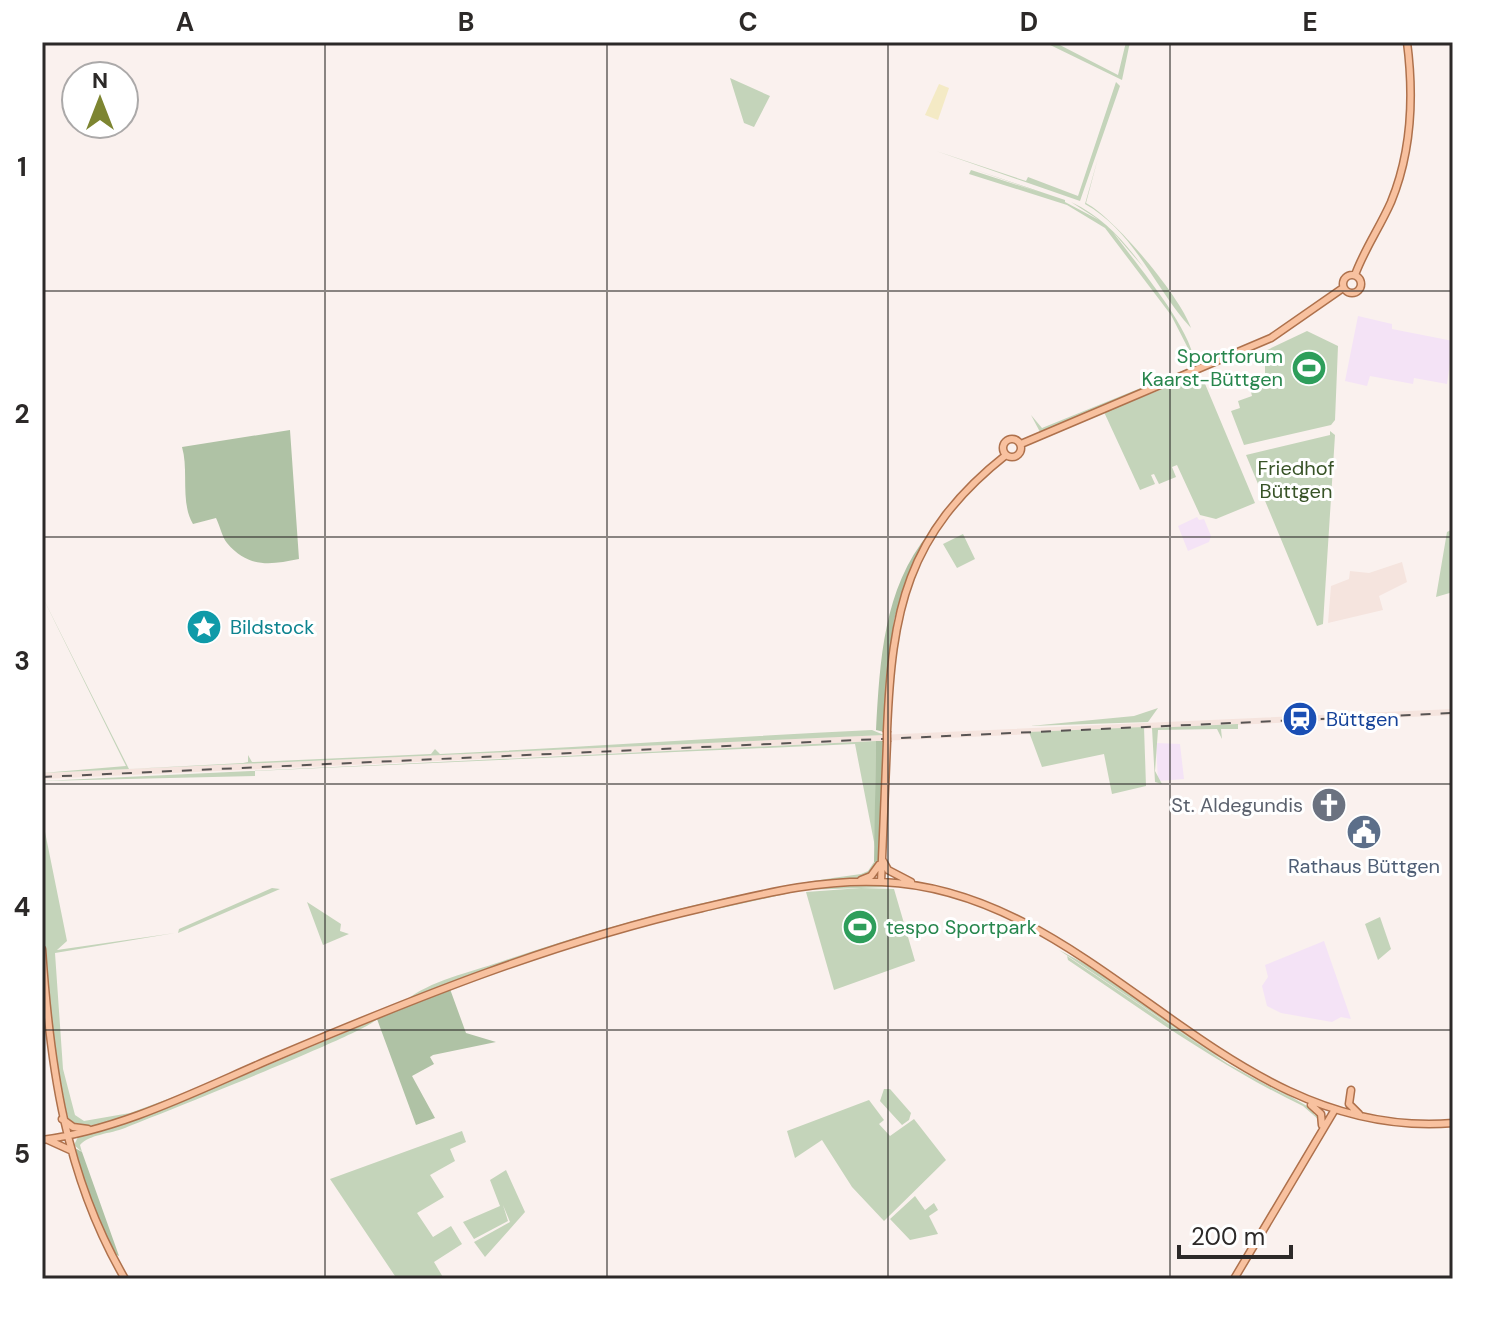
<svg xmlns="http://www.w3.org/2000/svg" width="1495" height="1321" font-family="'DM Sans',sans-serif">
  <style>
    .built { fill: #f5e4de }
    .education { fill: #f4e3f6 }
    .green { fill: #c4d4ba }
    .forest { fill: #afc2a5 }
    .sand { fill: #f4eac5 }
    .lines { fill: none; stroke-linecap: round; stroke-linejoin: round }
    .major-casing { stroke: #ae714c; stroke-width: 9 }
    .major { stroke: #f8c19f; stroke-width: 6 }
    .rail { stroke: #585453; stroke-width: 2; stroke-dasharray: 10 10; stroke-linecap: butt }
    .major-bridge-casing { stroke: #ae714c; stroke-width: 9; stroke-linecap: butt }
    .major-bridge { stroke: #f8c19f; stroke-width: 6 }
    .grid { fill: none; stroke: #2c2928; stroke-width: 2; stroke-opacity: 0.55 }
    .labels { text-anchor: middle; stroke-width: 6; stroke-linejoin: round; paint-order: stroke }
    .leisure-label { font-size: 20px; fill: #27864d; stroke: #fff; text-anchor: end }
    .park-label { font-size: 20px; fill: #385327; stroke: #fff }
    .culture-label { font-size: 20px; fill: #0d838f; stroke: #fff; text-anchor: start }
    .transit-label { font-size: 20px; fill: #164399; stroke: #fff; text-anchor: start }
    .worship-label { font-size: 20px; fill: #5b616d; stroke: #fff; text-anchor: end }
    .service-label { font-size: 20px; fill: #4e5e75; stroke: #fff }
    .neatline { fill: none; stroke: #2c2928; stroke-width: 3 }
    .grid-label { font-size: 26px; text-anchor: middle; font-weight: bold; fill: #2c2928 }
  </style>
  <rect width="100%" height="100%" fill="#faf1ee"/>
  <path class="built" d="M1402 562 1407 582 1379 596 1383 610 1328 623 1331 586 1349 579 1350 571 1369 573Z
    M1453 709V715L42 779V773Z"/>
  <path class="education" d="M1358 316 1392 324V329L1453 341 1447 384 1414 378 1413 384 1370 376 1367 386 1345 381Z
    M1197 517 1199 520 1204 519 1211 536 1209 542 1188 551 1178 526Z
    M1156 743 1180 744 1184 779 1158 781Z
    M1324 941 1351 1019 1341 1017 1332 1022 1281 1013 1267 1006 1262 986 1268 977 1265 965Z"/>
  <path class="green" d="M1044 42H1054L1118 75 1126 42H1130L1122 80Z
    M730 78 770 96 754 127 744 123Z
    M1116 82 1120 86 1080 201 936 151 1026 181 1028 177 1078 196Z
    M1098 158 1086 203C1117 220 1181 298 1191 328 1154 288 1135 232 1085 204Z
    M973 169 1065 200V202L1099 220 1071 202C1103 217 1123 240 1144 268L1113 232C1135 263 1194 330 1195 367L1040 432 1031 415 1042 428 1190 368 1194 364 1193 358 1171 315 1105 228 1067 205 969 174 971 170 1039 192Z
    M1307 331 1338 346 1335 420 1331 425 1244 445 1231 411 1240 408 1238 401 1252 396 1251 392 1265 387V351Z
    M1196 376 1203 379 1255 503 1216 519 1200 515 1177 465 1172 467 1176 477 1159 484 1154 474 1151 475 1155 484 1140 490 1104 412Z
    M1330 431 1335 435 1323 624 1317 626 1246 455 1330 435Z
    M1451 530 1453 592 1436 597 1447 532Z
    M963 534 975 559 957 568 943 544Z
    M42 596 129 769 243 763 248 762V755L252 762 431 754 435 749 440 754C584 747 728 737 872 730L884 735 42 773 126 766Z
    M1158 708 1148 722 1030 726 1134 716Z
    M1238 724V729H1221L1222 739 1217 729 1158 730 1155 771 1162 784 1155 782 1152 728Z
    M1144 727 1146 786 1112 794 1104 754 1042 767 1029 732Z
    M876 741 875 847 855 744 255 771V776L42 781Z
    M42 817 67 941 57 950 175 933 55 953 63 1069 75 1115 84 1121 130 1113 206 1085C174 1098 93 1138 69 1122 46 1025 42 919 42 817Z
    M874 862 878 863 864 877C834 882 803 884 773 890 647 915 523 952 405 1001 429 981 471 972 500 962 617 922 738 890 861 874L868 871Z
    M890 883 889 887 804 890 635 927 564 948 406 1005 157 1112 377 1019C368 1032 157 1115 125 1128 110 1134 90 1134 80 1145L82 1152 74 1145 78 1137 104 1129 432 992 609 932 803 887Z
    M272 888 280 889 178 933 179 929Z
    M861 888 894 889 915 961 834 990 806 892Z
    M307 902 341 924 340 931 349 934 323 945Z
    M1380 917 1391 949 1378 960 1365 924Z
    M1059 950 1091 967 1218 1055 1314 1110 1319 1114H1313L1320 1116 1319 1120 1303 1106C1219 1066 1145 1012 1068 960L1067 956 1228 1064 1298 1102 1215 1055Z
    M884 1089H890L911 1113 909 1120 902 1125 880 1101Z
    M869 1100 884 1120 879 1124 890 1136 914 1119 946 1160 884 1221 852 1187 822 1140 795 1158 787 1131Z
    M462 1131 466 1142 450 1149 455 1161 430 1175 444 1197 417 1213 433 1237 451 1226 462 1244 434 1262 444 1279H397L330 1179Z
    M506 1170 525 1212 485 1257 474 1242 510 1222 503 1205 508 1221 474 1239 463 1222 500 1206 490 1180Z
    M915 1196 925 1210 934 1203 938 1210 929 1216 938 1234 910 1240 890 1219Z"/>
  <path class="forest" d="M290 430 299 559C270 565 248 568 227 543 222 537 220 526 216 518L193 524C180 503 189 470 182 447Z
    M929 533 903 590 894 620 884 732 876 730C880 661 883 589 929 533Z
    M876 741H884L878 863 874 862Z
    M450 989 466 1033 496 1042 433 1055 430 1057 434 1064 412 1076 435 1118 416 1125 377 1019Z
    M75 1148 82 1152 119 1256 114 1254C97 1220 83 1185 75 1148Z"/>
  <path class="sand" d="M939 84 949 88 938 120 925 115Z"/>
  <g class="lines">
    <defs>
      <path id="major" d="M1343 284a9 9 0 1 1 18 0a9 9 0 1 1-18 0Z
        M1355 275C1364 250 1380 227 1391 202 1412 151 1414 96 1407 42
        M1003 448a9 9 0 1 1 18 0a9 9 0 1 1-18 0Z
        M1021 444 1271 338 1343 288
        M887 731C892 611 906 534 1006 455
        M883 861 888 870 911 882
        M861 880 871 876 879 865
        M881 882 887 742
        M42 949C50 1066 65 1176 125 1279
        M1351 1090 1349 1104 1359 1114
        M1311 1105 1321 1114 1322 1125
        M62 1119 73 1127 88 1129
        M42 1140C125 1129 202 1088 278 1056 417 997 554 942 702 908 762 894 820 879 882 882 1100 891 1222 1142 1453 1123
        M48 1140 70 1150
        M1234 1279 1334 1111"/>
    </defs>
    <use href="#major" class="major-casing"/>
    <use href="#major" class="major"/>
    <path class="rail" d="M42 777 1453 713"/>
    <defs>
      <path id="major-bridge" d="M887 742V731"/>
    </defs>
    <use href="#major-bridge" class="major-bridge-casing"/>
    <use href="#major-bridge" class="major-bridge"/>
  </g>
  <path class="grid" d="M325 42V1279M607 42V1279M888 42V1279M1170 42V1279M42 291H1453M42 537H1453M42 784H1453M42 1030H1453"/>
  <defs>
    <symbol id="stadium-disc" viewBox="-11 -11 22 22"><circle r="9.5" fill="#2e9e5b" stroke="#fff"/><path d="M0-5a6.5 5 0 1 0 0 10a6.5 5 0 1 0 0-10ZM-3.5-1.8h7v3.6h-7Z" fill="#fff"/></symbol>
    <symbol id="sight-disc" viewBox="-11 -11 22 22"><circle r="9.5" fill="#0f9aa8" stroke="#fff"/><path d="M0-6L1.8-2.2L6-1.7L2.9 1.2L3.7 5.4L0 3.3L-3.7 5.4L-2.9 1.2L-6-1.7L-1.8-2.2Z" fill="#fff"/></symbol>
    <symbol id="station-disc" viewBox="-11 -11 22 22"><circle r="9.5" fill="#1a4fb4" stroke="#fff"/><path d="M-3-6H3Q5-6 5-4V2Q5 4 3 4L4.5 6H3L1.5 4h-3L-3 6H-4.5L-3 4Q-5 4-5 2V-4Q-5-6-3-6ZM-3.5-4v3h7v-3ZM-3.5 1v1.5H-2V1ZM2 1v1.5H3.5V1Z" fill="#fff"/></symbol>
    <symbol id="church-disc" viewBox="-11 -11 22 22"><circle r="9.5" fill="#6b7280" stroke="#fff"/><path d="M-1.2-6h2.4v3.5h3.3v2.4h-3.3V6h-2.4V-.1h-3.3v-2.4h3.3Z" fill="#fff"/></symbol>
    <symbol id="civic-disc" viewBox="-11 -11 22 22"><circle r="9.5" fill="#5c6f8a" stroke="#fff"/><path d="M-.6-6.5H3V-4.5H.6V-3L4-1V1h2V6H-6V1h2V-1L-.6-3ZM-1.2 2.5V6h2.4V2.5Z" fill="#fff"/></symbol>
  </defs>
  <g fill-rule="evenodd">
    <use href="#stadium-disc" x="1289" y="348" width="40" height="40"/>
    <use href="#sight-disc" x="184" y="607" width="40" height="40"/>
    <use href="#station-disc" x="1280" y="699" width="40" height="40"/>
    <use href="#church-disc" x="1309" y="785" width="40" height="40"/>
    <use href="#civic-disc" x="1344" y="812" width="40" height="40"/>
    <use href="#stadium-disc" x="840" y="907" width="40" height="40"/>
  </g>
  <g class="labels">
    <g class="leisure-label">
      <text x="1283" y="363">Sportforum<tspan x="1283" dy="23">Kaarst-Büttgen</tspan></text>
      <text x="886" y="934" text-anchor="start">tespo Sportpark</text>
    </g>
    <g class="park-label">
      <text x="1296" y="475">Friedhof<tspan x="1296" dy="23">Büttgen</tspan></text>
    </g>
    <g class="culture-label">
      <text x="230" y="634">Bildstock</text>
    </g>
    <g class="transit-label">
      <text x="1326" y="726">Büttgen</text>
    </g>
    <g class="worship-label">
      <text x="1303" y="812">St. Aldegundis</text>
    </g>
    <g class="service-label">
      <text x="1364" y="873">Rathaus Büttgen</text>
    </g>
  </g>
  <rect width="1495" height="1321" fill="none" stroke="#ffffff" stroke-width="88"/>
  <g transform="translate(100 100)"><circle r="38" fill="#ffffff" stroke="#aba9a9" stroke-width="2"/>
  <path d="M0-6L14 30L0 20L-14 30Z" fill="#7d8531"/>
  <text y="-12" font-size="22" font-weight="bold" text-anchor="middle" fill="#2c2928">N</text>
  </g>
  <path d="M1179 1245v12h112v-12" fill="none" stroke="#2c2928" stroke-width="4"/>
  <text x="1191" y="1245" font-size="24" fill="#2c2928" stroke="#ffffff" stroke-width="6" paint-order="stroke">200 m</text>
  <rect x="44" y="44" width="1407" height="1233" class="neatline"/>
  <g class="grid-label">
    <text x="185" y="31">A</text>
    <text x="466" y="31">B</text>
    <text x="748" y="31">C</text>
    <text x="1029" y="31">D</text>
    <text x="1310" y="31">E</text>
    <text x="22" y="176">1</text>
    <text x="22" y="423">2</text>
    <text x="22" y="670">3</text>
    <text x="22" y="916">4</text>
    <text x="22" y="1163">5</text>
  </g>
</svg>
